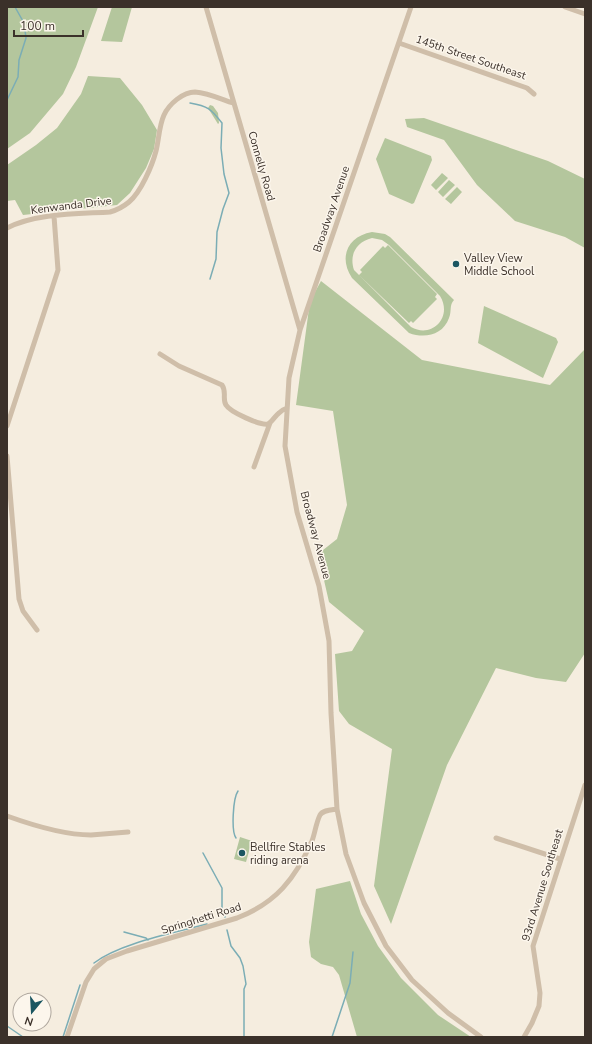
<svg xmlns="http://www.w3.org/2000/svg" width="592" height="1044" font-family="'Nunito Sans',sans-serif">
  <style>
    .green { fill: #b4c69d; fill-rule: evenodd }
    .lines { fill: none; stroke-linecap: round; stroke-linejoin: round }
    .stream { stroke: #7badb5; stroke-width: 1.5 }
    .minor { stroke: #cfbea9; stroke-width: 5 }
    .poi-dot { fill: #1b5661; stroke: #fcf6ec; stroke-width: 1.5 }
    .labels { text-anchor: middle; stroke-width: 3; stroke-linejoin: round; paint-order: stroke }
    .street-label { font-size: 11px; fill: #3b312a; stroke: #fcf6ec }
    .poi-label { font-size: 11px; fill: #3b312a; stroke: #fcf6ec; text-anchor: start }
  </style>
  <rect width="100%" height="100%" fill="#f5eddf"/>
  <path class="green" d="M7 7H98L76 67 63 94 30 133 7 149Z
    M112 7H132L122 42 101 41Z
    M88 76 120 78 142 105 157 130 154 149 146 168 130 193 117 205 23 215 15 200 7 201V165L36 145 57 128 81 94Z
    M210 105 213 106 218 113 219 123 218 124 208 108Z
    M424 118 548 161 585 179V248L565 237 515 221 477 185 444 140 407 127 405 119Z
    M385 138 431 156 432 160 414 203 412 204 389 194 376 159Z
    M442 173 448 178 436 190 431 185Z
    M449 180 455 185 443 197 438 192Z
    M457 187 462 192 451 204 445 199Z
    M372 232 385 234 390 237 454 300C449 305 452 311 449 318 443 335 425 339 409 333L352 278C338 257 348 236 372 232ZM372 238 382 240 389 245 440 296C453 317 432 339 411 327L354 270C349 255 356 242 372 238Z
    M388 245 437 294 435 297 437 299 413 323 411 321 409 323 359 275 362 272 360 270 383 246 385 248Z
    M321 281 422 360 550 385 585 349V653L566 682 536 678 496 668 447 765 391 924 374 886 392 749 349 724 339 711 335 654 352 651 364 631 329 602 318 554 337 539 347 505 333 411 296 405 310 301Z
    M484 306 556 338 558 342 543 378 478 343Z
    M240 837 252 841 246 862 234 859Z
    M350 881 361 914 378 946 401 978 438 1015 471 1037H357L339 975 333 967 321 964 311 957 309 942 316 889Z"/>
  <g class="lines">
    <path class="stream" d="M7 100 18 77 19 60 26 38 24 23 15 7
      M190 103C208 106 211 109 222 123L221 148 224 174 229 193 223 209 217 232 216 259 210 279
      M236 838C231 831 233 798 238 791
      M203 853 222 888V908L225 917
      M227 930 231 946 240 958 243 966 246 984 244 989V1037
      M124 932 146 938 148 940
      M94 963C120 943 174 933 207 924
      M7 1026 23 1037
      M63 1037 80 985
      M332 1037 350 983 353 952"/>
    <path class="minor" d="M206 7 300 330
      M411 7 300 330 289 378 285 446 297 512 319 586 329 641 331 713 337 809 346 854 364 903 386 946 412 980 448 1013 481 1037
      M565 7 585 14
      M399 43 527 88 534 94
      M7 228C36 213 78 214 110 212 117 210 123 207 129 202 141 192 152 166 156 151 159 139 159 126 164 115 169 104 183 92 195 92 208 93 221 99 233 103
      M160 354 179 366 222 385C227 392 222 399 226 405 230 412 261 426 268 424 272 422 275 416 279 413 281 411 284 409 287 408
      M7 426 58 270 54 216
      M7 456 19 599 23 611 37 630
      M254 467 270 423
      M7 816C32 825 64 835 91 835 103 834 116 833 128 832
      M496 838 560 859
      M67 1037 86 982 94 969 106 959 127 951 237 918C276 903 295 879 312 841 315 833 316 823 320 815 323 810 331 810 337 809
      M524 1037 532 1023 539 1006 540 993 533 946 585 785"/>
  </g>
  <g class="poi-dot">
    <circle cx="456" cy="264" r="4"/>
    <circle cx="242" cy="853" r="4"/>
  </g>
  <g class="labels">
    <g class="street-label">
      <text transform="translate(471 57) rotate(19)" y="4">145th Street Southeast</text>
      <text transform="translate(262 166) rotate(74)" y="4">Connelly Road</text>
      <text transform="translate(71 205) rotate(-7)" y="4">Kenwanda Drive</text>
      <text transform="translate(331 209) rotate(-71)" y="4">Broadway Avenue</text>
      <text transform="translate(316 535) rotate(75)" y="4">Broadway Avenue</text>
      <text transform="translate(542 885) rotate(-73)" y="4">93rd Avenue Southeast</text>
      <text transform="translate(201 918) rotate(-17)" y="4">Springhetti Road</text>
    </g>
    <g class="poi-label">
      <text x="464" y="262">Valley View<tspan x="464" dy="13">Middle School</tspan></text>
      <text x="250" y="851">Bellfire Stables<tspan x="250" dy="13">riding arena</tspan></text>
    </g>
  </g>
  <rect width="592" height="1044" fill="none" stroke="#3b312a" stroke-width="16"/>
  <g transform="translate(32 1012) rotate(198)"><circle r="19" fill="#fcf6ec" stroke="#afa79e"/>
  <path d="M0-3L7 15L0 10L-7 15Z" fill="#1b5661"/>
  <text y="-6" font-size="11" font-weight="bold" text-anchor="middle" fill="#3b312a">N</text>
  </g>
  <path d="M14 30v6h69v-6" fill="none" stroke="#3b312a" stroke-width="2"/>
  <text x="20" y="30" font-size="12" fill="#3b312a" stroke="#fcf6ec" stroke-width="3" paint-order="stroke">100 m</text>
</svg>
